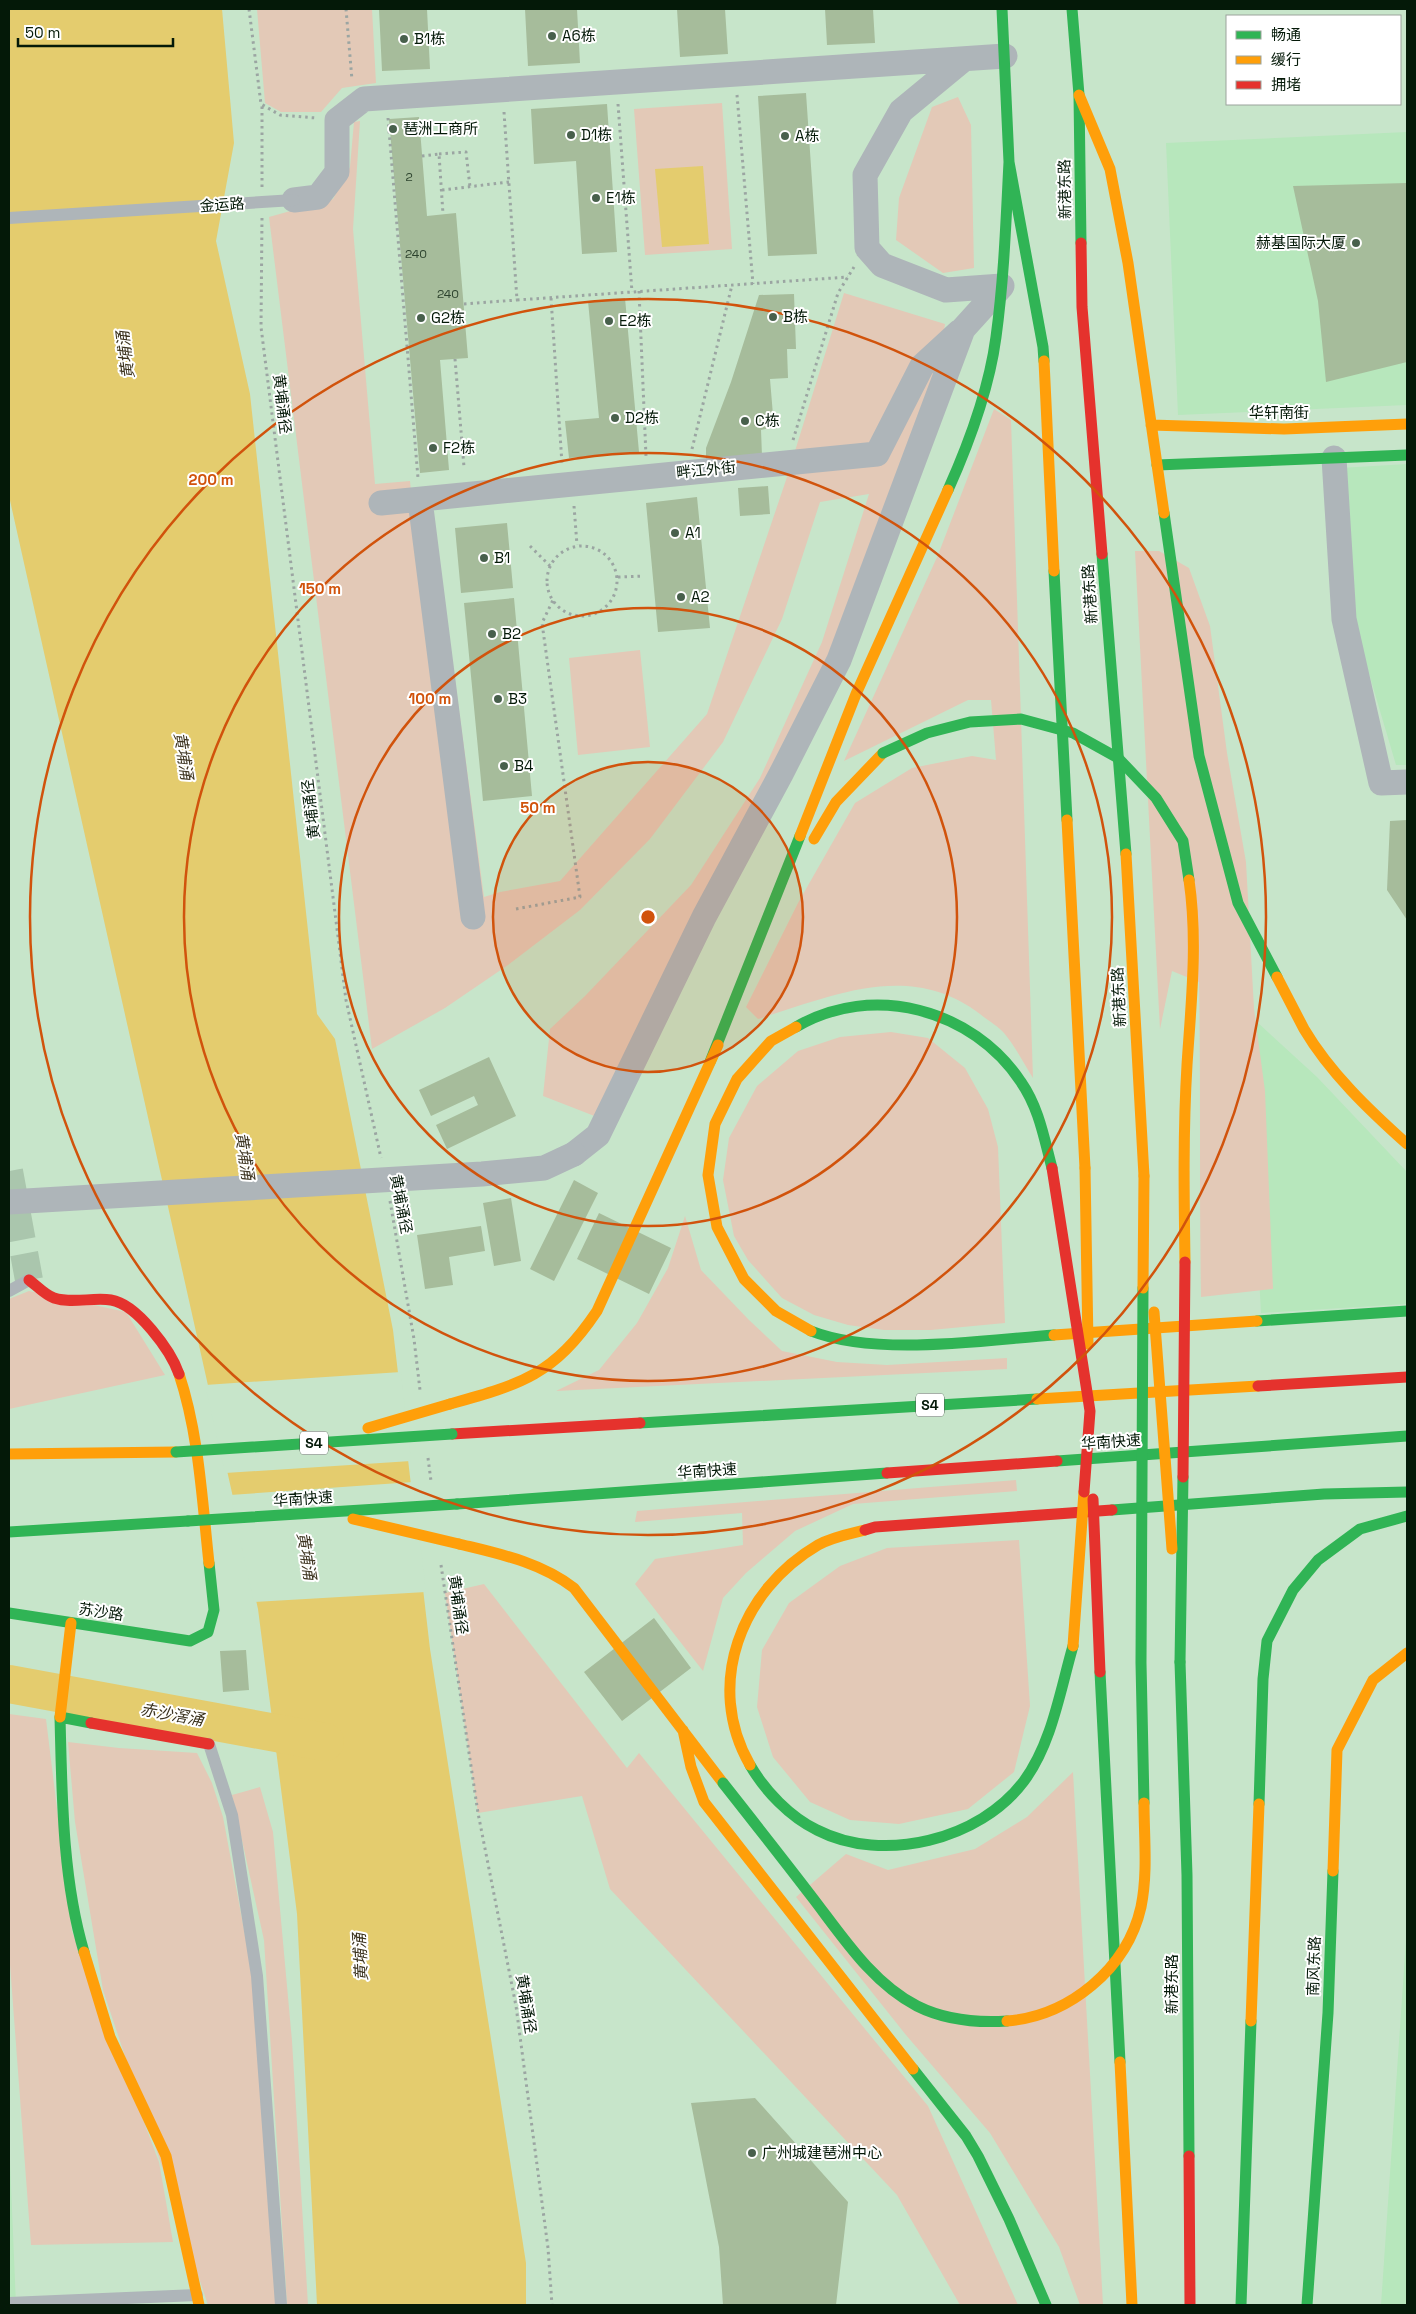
<svg xmlns="http://www.w3.org/2000/svg" width="1416" height="2314" font-family="'Space Grotesk','Noto Sans SC',sans-serif">
  <style>
    .built { fill: #b7e7bc }
    .green { fill: #e3c9b7 }
    .water { fill: #e4cc6e }
    .pier { fill: #c7e5ca }
    .lines { fill: none; stroke-linecap: round; stroke-linejoin: round }
    .river { stroke: #e4cc6e; stroke-width: 38 }
    .building { fill: #a6bc9b }
    .secondary-tunnel { stroke: #aac6ad; stroke-width: 28; stroke-dasharray: 28 14; stroke-linecap: butt }
    .path { stroke: #9ba5a2; stroke-width: 3; stroke-dasharray: 2.5 4; stroke-linecap: butt }
    .lane { stroke: #aeb5b9; stroke-width: 12 }
    .street { stroke: #aeb5b9; stroke-width: 25 }
    .fast { stroke: #30b455; stroke-width: 11 }
    .slow { stroke: #ff9f0a; stroke-width: 11 }
    .jam { stroke: #e5322d; stroke-width: 11 }
    .lane-bridge { stroke: #aeb5b9; stroke-width: 12 }
    .street-bridge { stroke: #aeb5b9; stroke-width: 25 }
    .fast-bridge { stroke: #30b455; stroke-width: 11 }
    .slow-bridge { stroke: #ff9f0a; stroke-width: 11 }
    .jam-bridge { stroke: #e5322d; stroke-width: 11 }
    .ring { fill: none; stroke: #d1530c; stroke-width: 2.5 }
    .poi-dot { fill: #48604c; stroke: #fff; stroke-width: 2 }
    .labels { text-anchor: middle; stroke-width: 4; stroke-linejoin: round; paint-order: stroke }
    .number-label { font-size: 12px; fill: #2c422d }
    .shield { fill: #fff; stroke: #4f5e52; stroke-width: 1 }
    .shield-label { font-size: 14px; font-weight: bold; fill: #041908 }
    .poi-label { font-size: 15px; fill: #041908; stroke: #fff; text-anchor: start }
    .street-label { font-size: 15px; fill: #041908; stroke: #fff }
    .water-label { font-size: 16px; font-style: italic; fill: #3c331f; stroke: #fff }
    .centre { fill: #d1530c; stroke: #fff; stroke-width: 2.5 }
    .ring-label { font-size: 15px; text-anchor: middle; font-weight: bold; fill: #d1530c; stroke: #fff; stroke-width: 4; stroke-linejoin: round; paint-order: stroke }
  </style>
  <rect width="100%" height="100%" fill="#c7e5ca"/>
  <path class="built" d="M1407 132V405L1178 415 1166 143Z
    M1407 464V765H1396L1352 616 1340 468Z
    M1245 1011 1317 1077 1407 1172V1304L1261 1313Z
    M1407 1925V2305H1381Z
    M9 2137 16 2305H9Z"/>
  <path class="green" d="M257 9H372L376 83 342 88 321 112H281L265 103Z
    M958 97 971 125 974 268 943 273 896 240 899 198 932 107Z
    M722 103 732 249 645 255 634 109Z
    M360 121 353 229 375 484 410 481 413 512 432 509 484 897 500 892 560 881 707 714 786 480 844 293 945 324 935 391 824 673 597 1117 543 1096 550 1029 585 996 691 885 760 778 822 642 869 494 820 502 782 619 723 742 650 839 580 910 508 965 445 1008 372 1049 269 217 333 199 350 167 354 122Z
    M994 409 1011 420 1033 1078C1024 1064 1015 1046 1004 1033 998 1026 987 1020 980 1014 909 960 833 996 758 1019L746 1007 798 903 855 803 912 768 972 756 996 760 991 700H968L844 761 938 555Z
    M1135 551H1159L1189 568 1210 626 1227 753 1246 862 1254 1009 1265 1091 1273 1289 1201 1297C1199 1192 1201 1087 1199 982L1172 971 1160 1029Z
    M640 650 650 747 578 755 569 658Z
    M891 1032 928 1038 965 1068 988 1109 998 1147 1005 1323 931 1330H884L848 1325 814 1315 782 1298 748 1260 734 1236 723 1180 729 1138 757 1086 798 1051 840 1037Z
    M685 1216 701 1270 749 1320 782 1351 837 1362 887 1365 1007 1358V1369L556 1391 599 1370 637 1323 668 1268Z
    M29 1291 126 1312 165 1375 9 1409V1299Z
    M1016 1480 1017 1491 853 1504 795 1531 746 1573 723 1598 703 1671 635 1584 655 1559 743 1545 742 1513 635 1522 637 1511Z
    M1019 1540 1030 1706 1014 1772 968 1809 899 1824 850 1820 810 1802 773 1757 757 1707 762 1650 789 1603 840 1566 887 1548Z
    M484 1584 627 1768 639 1753 928 2106 1018 2305H960L897 2195 610 1889 582 1796 478 1813 445 1593Z
    M9 1714 46 1719 72 1931 159 2162 173 2242 31 2245 9 1951Z
    M68 1742 119 1748 197 1753 212 1783 223 1817 253 1978 276 2305H208L103 1990 75 1822Z
    M1073 1772 1103 2305H1080L1059 2247 990 2133 906 2035 796 1897 846 1854 888 1870 975 1849 1027 1817Z
    M260 1787 273 1832 292 2041 308 2305H287L264 1940 232 1795Z"/>
  <path class="water" d="M9 9H222L234 143 216 241 250 394 317 1014 335 1039 393 1330 430 1649 526 2263V2305H317L297 1914 258 1609 9 496Z
    M703 166 709 244 662 247 655 169Z"/>
  <path class="pier" d="M401 1372 411 1461 225 1473 205 1385Z
    M413 1482 426 1592 254 1602 230 1495Z"/>
  <g class="lines">
    <path class="river" d="M9 1684 325 1742"/>
  </g>
  <path class="building" d="M379 9H427L430 69 382 71Z
    M525 9H577L580 63 528 66Z
    M677 9H725L728 54 680 57Z
    M825 9H873L875 43 827 45Z
    M806 93 817 254 768 256 758 96Z
    M607 104 617 252 582 254 576 161 534 164 531 109Z
    M419 117 427 216 456 213 468 358 440 360 449 470 420 473 389 119Z
    M1407 183V362L1326 382 1318 301 1293 186Z
    M794 294 796 349H787L788 378 770 379 774 427 761 430 762 456 706 460V448L731 382 759 295Z
    M625 298 639 452 569 458 565 421 599 418 588 301Z
    M768 486 770 514 740 516 738 488Z
    M697 497 710 628 658 632 646 503Z
    M507 523 513 588 461 593 455 528Z
    M514 598 532 796 483 801 464 603Z
    M1407 820V920L1387 890 1390 821Z
    M489 1057 516 1116 447 1149 436 1125 478 1105 474 1096 431 1116 419 1090Z
    M574 1180 598 1193 554 1281 530 1269Z
    M511 1198 521 1261 494 1266 483 1203Z
    M599 1213 671 1248 649 1294 577 1259Z
    M481 1226 485 1251 449 1257 453 1285 425 1289 417 1235Z
    M654 1618 691 1668 622 1721 584 1672Z
    M246 1650 249 1690 223 1692 220 1651Z
    M755 2098 848 2202 836 2305H723L719 2247 691 2103Z"/>
  <g class="lines">
    <path class="secondary-tunnel" d="M9 1171 29 1280"/>
    <path class="path" d="M249 9 261 104 280 115 316 118
      M346 9 352 80
      M737 95 753 284
      M618 104 632 292
      M504 112 517 300 848 277
      M388 118 418 478
      M439 154 466 152 470 187
      M422 156 439 154 443 214
      M262 187V105
      M442 190 509 182
      M262 218 261 327 346 1000 381 1158
      M639 291 646 456
      M551 298 562 464
      M464 304 517 300
      M455 359 464 467
      M793 440 838 293 854 267
      M692 449 732 285
      M574 506 577 545
      M547 581a35 35 0 1 1 70 0a35 35 0 1 1-70 0Z
      M530 546 550 566
      M618 577 644 576
      M516 909 580 897 542 623 553 600
      M390 1201 414 1339 420 1390
      M428 1458 431 1481
      M441 1565 478 1813 516 2006 548 2248 552 2305"/>
    <path class="lane" d="M9 1291 29 1280
      M209 1744 232 1815 257 1976 281 2305
      M9 2303 197 2295"/>
    <path class="street" d="M964 59 901 111 865 175 867 248 882 265 946 290 1002 286
      M294 200 318 197 337 172V120L364 99 1005 56
      M1334 458 1344 619 1381 783 1407 782
      M420 500 473 917
      M381 503 877 454 922 366 959 332
      M574 1154 598 1135 704 917 781 774 839 660 963 329 1002 286"/>
    <path class="fast" d="M1002 9 1009 162 1043 347 1044 361
      M1072 9 1079 95 1081 243
      M1157 465 1407 455
      M948 490C970 441 989 390 996 337 1004 279 1006 220 1009 162
      M1164 513 1199 756 1238 903 1277 977
      M1102 554 1126 854
      M1054 571 1067 820
      M796 1027C872 982 973 1009 1021 1082 1039 1108 1044 1138 1052 1168
      M710 1062 800 836
      M1257 1321 1407 1311
      M811 1331C877 1357 984 1340 1054 1335
      M640 1423 1037 1399
      M1057 1461 1407 1436
      M457 1504 887 1473
      M1112 1510 1324 1494 1407 1492
      M9 1532 188 1521
      M9 1613 190 1641 208 1632 214 1610 209 1563
      M1180 1662 1187 1875 1189 2156
      M1100 1672 1120 2062
      M750 1765C765 1791 790 1817 817 1830 883 1864 980 1840 1024 1781 1052 1743 1060 1691 1073 1646
      M1259 1804 1263 1679 1267 1641 1293 1590 1318 1560 1360 1529 1407 1516
      M84 1952C62 1878 62 1793 60 1717L91 1723
      M913 2069 966 2136 978 2156 1009 2219 1046 2305
      M1241 2305 1251 2021
      M1307 2305 1328 2013 1333 1871"/>
    <path class="slow" d="M1079 95 1110 169 1128 263 1164 513
      M1044 361 1054 571
      M1151 425 1284 429 1407 424
      M1067 820 1085 1168
      M800 836 856 694 948 490
      M814 839 836 802 883 753
      M1126 854 1144 1176
      M1277 977C1286 994 1295 1012 1304 1029 1330 1073 1369 1110 1407 1144
      M796 1027 771 1041 737 1079 715 1124 708 1175 717 1227 744 1279 776 1311 811 1331
      M1054 1335 1257 1321
      M179 1374C199 1434 202 1500 209 1563
      M1037 1399 1258 1386
      M450 1404C522 1384 554 1375 597 1311L718 1045
      M9 1454 176 1452
      M459 1544C500 1554 540 1562 574 1588L723 1783
      M60 1717 71 1623
      M683 1730 691 1767 704 1802 913 2069
      M750 1765C704 1685 741 1590 818 1545 832 1537 849 1534 865 1530
      M1333 1871 1337 1750 1373 1680 1407 1653
      M84 1952 110 2037 166 2156 199 2305
      M1251 2021 1259 1804
      M1120 2062 1132 2305"/>
    <path class="jam" d="M1081 243 1082 307 1102 554
      M29 1280C36 1285 45 1295 54 1298 72 1304 93 1297 111 1300 137 1304 171 1351 179 1374
      M1258 1386 1407 1377
      M452 1434 640 1423
      M887 1473 1057 1461
      M865 1530 875 1527 1112 1510
      M91 1723 209 1744
      M1189 2156 1190 2305"/>
    <path class="lane-bridge" d="M9 218 294 200"/>
    <path class="street-bridge" d="M9 1202 482 1174 544 1168 574 1154"/>
    <path class="fast-bridge" d="M883 753 927 733 970 722 1021 719 1073 733 1118 758 1156 798 1183 841 1189 880
      M1143 1288 1141 1663 1144 1803
      M176 1452 452 1434
      M188 1521 457 1504
      M1180 1662 1183 1477
      M723 1783C753 1821 783 1859 812 1897 842 1936 872 1983 917 2006 945 2020 976 2023 1007 2021"/>
    <path class="slow-bridge" d="M1085 1168 1088 1344
      M1185 1262C1184 1196 1183 1131 1187 1065 1191 1003 1198 942 1189 880
      M1143 1288 1144 1176
      M1154 1312 1172 1549
      M368 1428 450 1404
      M353 1519 459 1544
      M1073 1646 1084 1492
      M1007 2021C1069 2016 1127 1969 1141 1907 1148 1873 1144 1837 1144 1803"/>
    <path class="jam-bridge" d="M1052 1168 1090 1411 1084 1492
      M1183 1477 1185 1262
      M1093 1499 1100 1672"/>
  </g>
  <circle cx="648" cy="917" r="155" fill="#d1530c" fill-opacity=".12"/>
  <g class="ring">
    <circle cx="648" cy="917" r="155"/>
    <circle cx="648" cy="917" r="309"/>
    <circle cx="648" cy="917" r="464"/>
    <circle cx="648" cy="917" r="618"/>
  </g>
  <g class="poi-dot">
    <circle cx="552" cy="36" r="5"/>
    <circle cx="404" cy="39" r="5"/>
    <circle cx="393" cy="129" r="5"/>
    <circle cx="571" cy="135" r="5"/>
    <circle cx="785" cy="136" r="5"/>
    <circle cx="596" cy="198" r="5"/>
    <circle cx="1356" cy="243" r="5"/>
    <circle cx="773" cy="317" r="5"/>
    <circle cx="421" cy="318" r="5"/>
    <circle cx="609" cy="321" r="5"/>
    <circle cx="615" cy="418" r="5"/>
    <circle cx="745" cy="421" r="5"/>
    <circle cx="433" cy="448" r="5"/>
    <circle cx="675" cy="533" r="5"/>
    <circle cx="484" cy="558" r="5"/>
    <circle cx="681" cy="597" r="5"/>
    <circle cx="492" cy="634" r="5"/>
    <circle cx="498" cy="699" r="5"/>
    <circle cx="504" cy="766" r="5"/>
    <circle cx="752" cy="2153" r="5"/>
  </g>
  <g class="labels">
    <g class="number-label">
      <text x="409" y="181">2</text>
      <text x="416" y="258">240</text>
      <text x="448" y="298">240</text>
    </g>
    <g class="shield">
      <rect x="916" y="1393.5" width="28" height="23" rx="4"/>
      <rect x="300" y="1431.5" width="28" height="23" rx="4"/>
    </g>
    <g class="shield-label">
      <text x="930" y="1410">S4</text>
      <text x="314" y="1448">S4</text>
    </g>
    <g class="poi-label">
      <text x="562" y="41">A6栋</text>
      <text x="414" y="44">B1栋</text>
      <text x="403" y="134">琶洲工商所</text>
      <text x="581" y="140">D1栋</text>
      <text x="795" y="141">A栋</text>
      <text x="606" y="203">E1栋</text>
      <text x="1346" y="248" text-anchor="end">赫基国际大厦</text>
      <text x="783" y="322">B栋</text>
      <text x="431" y="323">G2栋</text>
      <text x="619" y="326">E2栋</text>
      <text x="625" y="423">D2栋</text>
      <text x="755" y="426">C栋</text>
      <text x="443" y="453">F2栋</text>
      <text x="685" y="538">A1</text>
      <text x="494" y="563">B1</text>
      <text x="691" y="602">A2</text>
      <text x="502" y="639">B2</text>
      <text x="508" y="704">B3</text>
      <text x="514" y="771">B4</text>
      <text x="762" y="2158">广州城建琶洲中心</text>
    </g>
    <g class="street-label">
      <text transform="translate(1065 189) rotate(-91)" y="5">新港东路</text>
      <text transform="translate(222 205) rotate(-4)" y="5">金运路</text>
      <text transform="translate(282 404) rotate(83)" y="5">黄埔涌径</text>
      <text x="1279" y="418">华轩南街</text>
      <text transform="translate(706 470) rotate(-6)" y="5">畔江外街</text>
      <text transform="translate(1090 594) rotate(-94)" y="5">新港东路</text>
      <text transform="translate(311 809) rotate(-97)" y="5">黄埔涌径</text>
      <text transform="translate(1119 997) rotate(-93)" y="5">新港东路</text>
      <text transform="translate(401 1204) rotate(79)" y="5">黄埔涌径</text>
      <text transform="translate(1111 1442) rotate(-4)" y="5">华南快速</text>
      <text transform="translate(707 1471) rotate(-4)" y="5">华南快速</text>
      <text transform="translate(303 1499) rotate(-4)" y="5">华南快速</text>
      <text transform="translate(458 1605) rotate(82)" y="5">黄埔涌径</text>
      <text transform="translate(101 1612) rotate(8)" y="5">苏沙路</text>
      <text transform="translate(1314 1966) rotate(-88)" y="5">南风东路</text>
      <text transform="translate(1172 1984) rotate(-90)" y="5">新港东路</text>
      <text transform="translate(526 2004) rotate(81)" y="5">黄埔涌径</text>
    </g>
    <g class="water-label">
      <text transform="translate(125 355) rotate(-97)" y="6">黄埔涌</text>
      <text transform="translate(184 756) rotate(81)" y="6">黄埔涌</text>
      <text transform="translate(245 1156) rotate(81)" y="6">黄埔涌</text>
      <text transform="translate(307 1556) rotate(81)" y="6">黄埔涌</text>
      <text transform="translate(172 1714) rotate(10)" y="6">赤沙滘涌</text>
      <text transform="translate(360 1957) rotate(-93)" y="6">黄埔涌</text>
    </g>
  </g>
  <circle cx="648" cy="917" r="8" class="centre"/>
  <g class="ring-label">
    <text x="211" y="485">200 m</text>
    <text x="320" y="594">150 m</text>
    <text x="430" y="704">100 m</text>
    <text x="538" y="813">50 m</text>
  </g>
  <rect width="1416" height="2314" fill="none" stroke="#041908" stroke-width="20"/>
  <rect x="1226" y="15" width="175" height="90" fill="#ffffff" stroke="#9ba39c"/>
  <rect x="1236" y="31" width="25" height="8" fill="#30b455" stroke="#9ba39c"/>
  <text x="1271" y="40" font-size="15" fill="#041908">畅通</text>
  <rect x="1236" y="56" width="25" height="8" fill="#ff9f0a" stroke="#9ba39c"/>
  <text x="1271" y="65" font-size="15" fill="#041908">缓行</text>
  <rect x="1236" y="81" width="25" height="8" fill="#e5322d" stroke="#9ba39c"/>
  <text x="1271" y="90" font-size="15" fill="#041908">拥堵</text>
  <path d="M18 38v8h155v-8" fill="none" stroke="#041908" stroke-width="2.5"/>
  <text x="25" y="38" font-size="15" fill="#041908" stroke="#ffffff" stroke-width="4" paint-order="stroke">50 m</text>
</svg>
